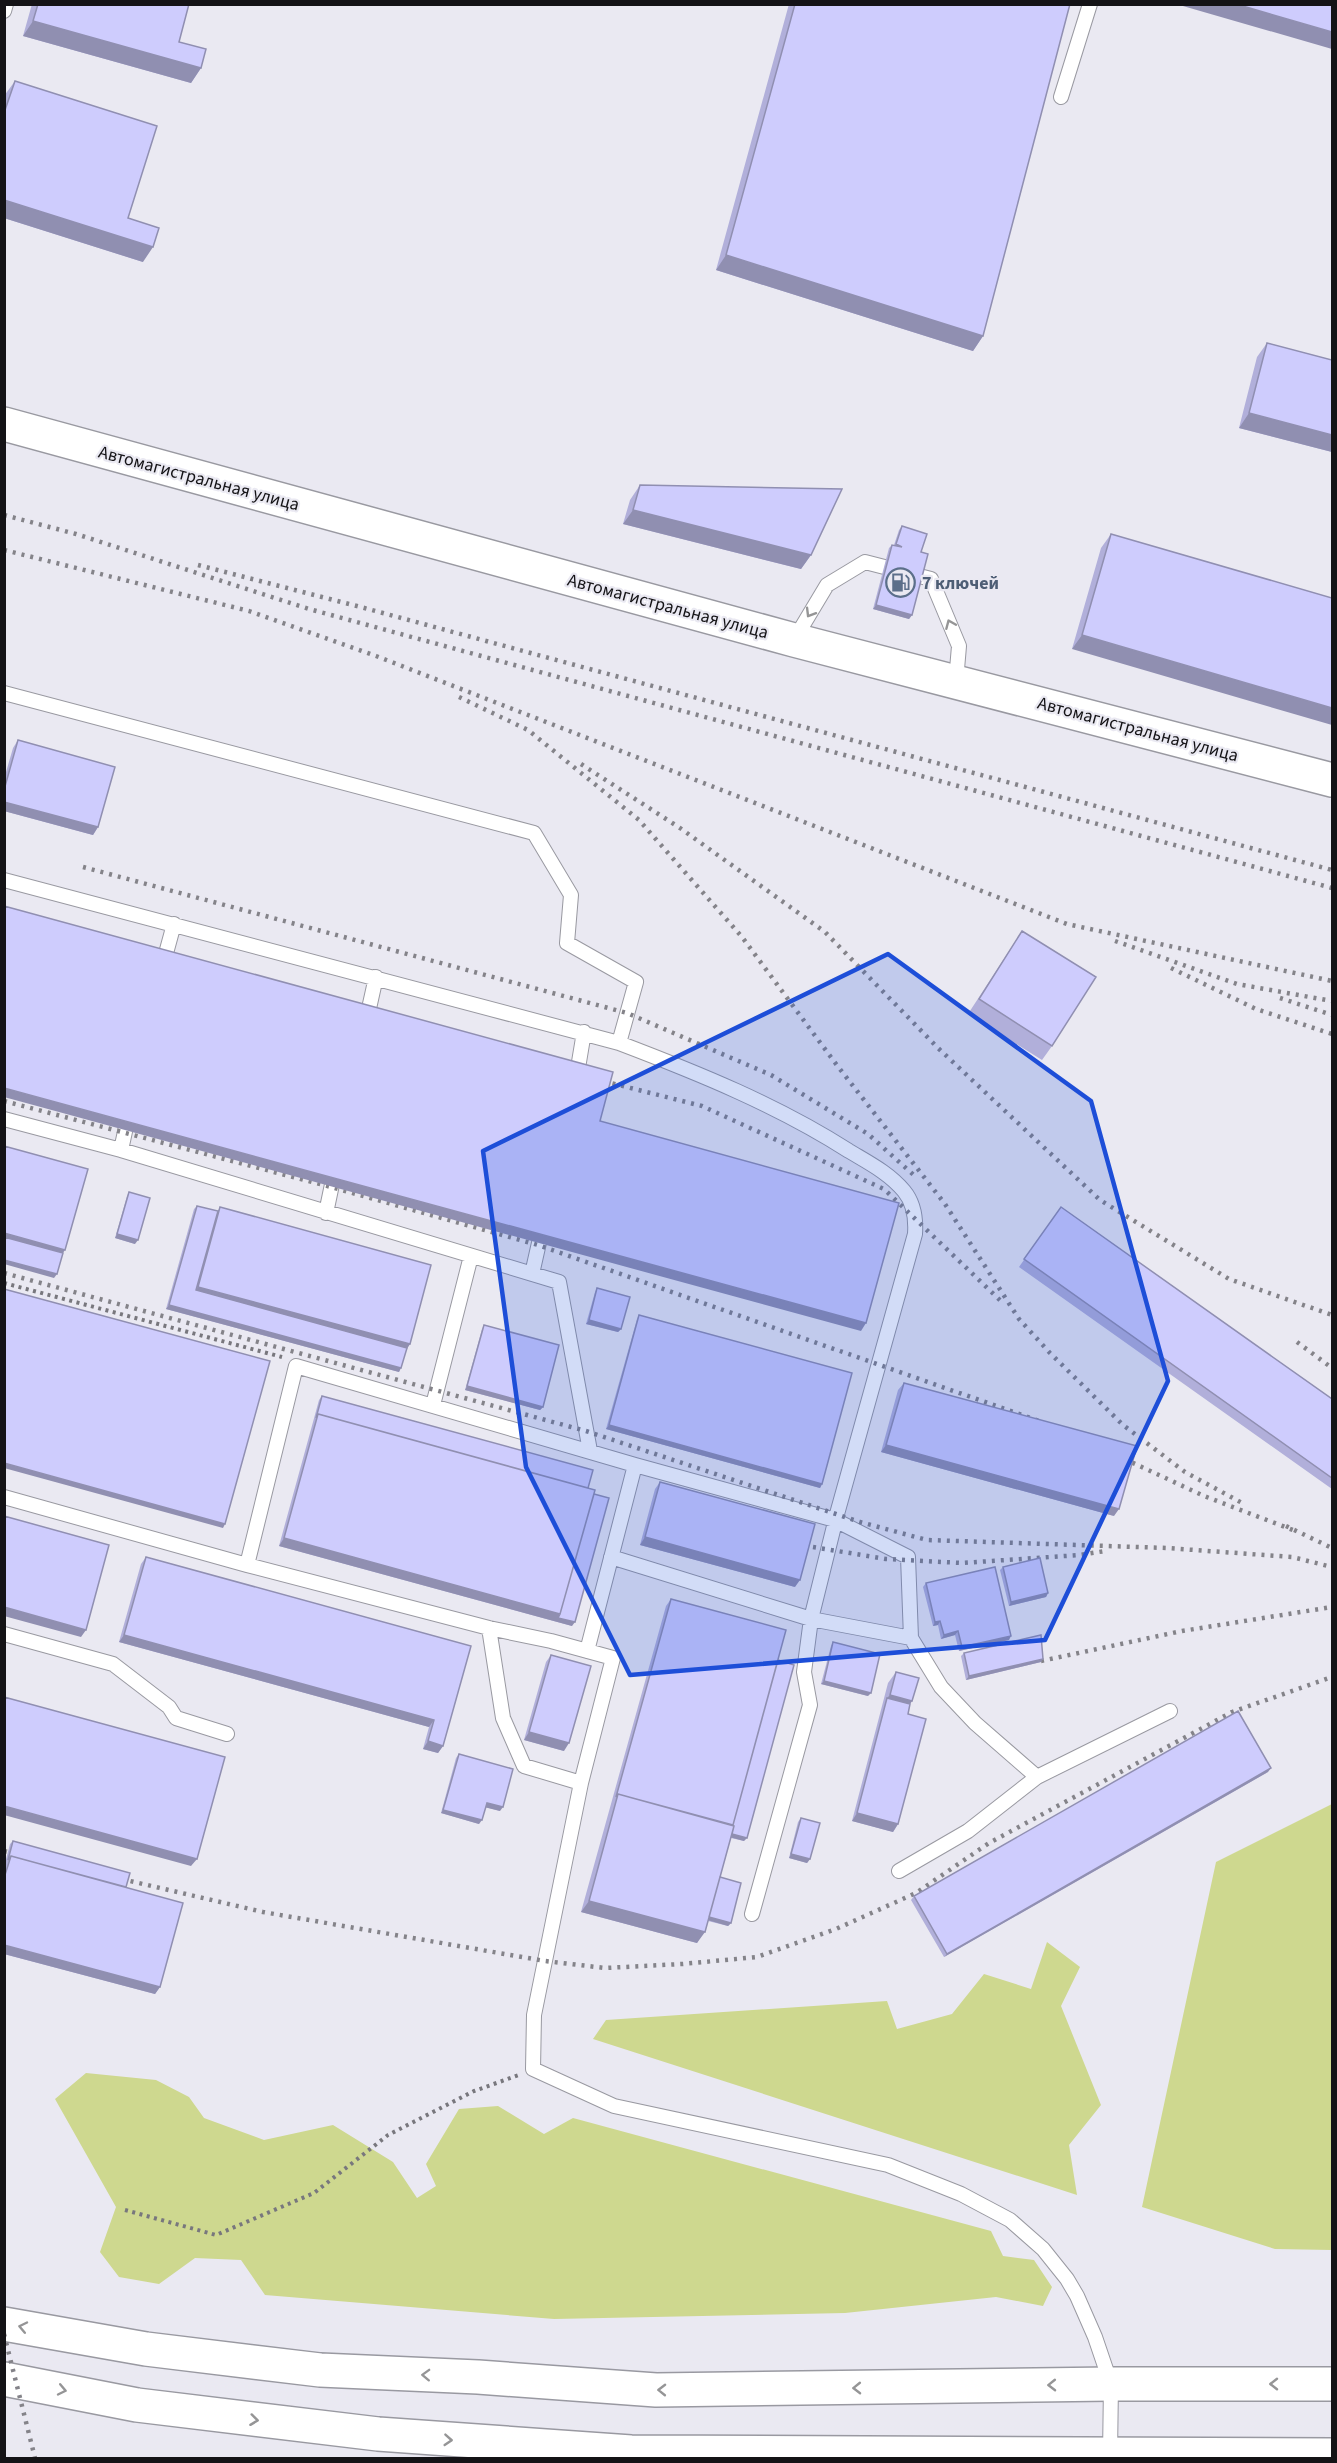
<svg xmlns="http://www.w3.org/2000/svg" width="1337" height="2463" font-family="'Source Sans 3',sans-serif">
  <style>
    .green { fill: #ced88f }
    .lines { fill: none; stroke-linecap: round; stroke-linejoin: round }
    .service-casing { stroke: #9999a1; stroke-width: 16 }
    .secondary-casing { stroke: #9999a1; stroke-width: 36 }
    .primary-casing { stroke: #9999a1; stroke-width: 36 }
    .path { stroke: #78777d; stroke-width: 4; stroke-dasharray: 3 4.5; stroke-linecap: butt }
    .service { stroke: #fff; stroke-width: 14 }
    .secondary { stroke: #fff; stroke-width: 33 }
    .primary { stroke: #fff; stroke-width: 33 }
    .rail { stroke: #848389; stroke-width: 4.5; stroke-dasharray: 3 6; stroke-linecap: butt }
    .wall { fill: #b1afda }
    .shaded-wall { fill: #908fb1 }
    .building { fill: #ceccfd; stroke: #908fb1; stroke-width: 1.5 }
    .oneway { stroke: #959596 }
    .marked { fill: #1d4ed8; fill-opacity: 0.2; stroke: #1d4ed8; stroke-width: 4.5; stroke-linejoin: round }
    .labels { text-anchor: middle; stroke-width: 4.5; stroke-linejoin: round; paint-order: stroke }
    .street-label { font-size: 18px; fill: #141316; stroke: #eae9f2 }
    .service-label { font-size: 18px; font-weight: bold; fill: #4e5e75; stroke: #eae9f2; text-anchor: start }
  </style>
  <rect width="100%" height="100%" fill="#eae9f2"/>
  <path class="green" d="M1332 1804V2250L1275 2249 1142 2207 1216 1862Z
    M1047 1942 1080 1967 1061 2006 1101 2105 1069 2145 1077 2195 593 2039 606 2020 887 2001 897 2029 952 2014 984 1974 1031 1989Z
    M86 2073 156 2080 189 2097 204 2118 264 2140 333 2125 393 2162 417 2198 436 2186 426 2164 459 2109 498 2106 544 2134 573 2118 991 2231 1003 2256 1034 2260 1052 2287 1043 2306 996 2297 845 2313 554 2319 265 2295 241 2260 195 2258 159 2284 119 2277 100 2252 116 2207 55 2099Z"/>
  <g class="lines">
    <defs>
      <path id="service" d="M4 11 6 4
        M1061 97 1090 4
        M794 640 827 585 865 562 931 579 959 646 956 681
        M4 693 534 833 571 895 567 943 636 982 619 1043
        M4 880 619 1043C698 1073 777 1105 849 1151 869 1163 889 1173 904 1191 914 1203 916 1219 915 1234L837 1514 811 1619 911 1638
        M162 968 174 924
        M366 1022 376 977
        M576 1080 584 1032
        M4 1119 121 1150 559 1282 590 1451
        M121 1150 129 1113
        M326 1213 335 1170
        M532 1274 543 1225
        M433 1405 471 1256
        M4 1497 247 1565 489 1628 551 1641 613 1658 581 1783 534 2015 533 2069 614 2106 888 2165 961 2194 1010 2220 1043 2249 1067 2279 1077 2296 1095 2337 1111 2384 1110 2455
        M611 1557 811 1619 804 1672 810 1705 752 1914
        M247 1565 296 1366 635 1465 835 1520 908 1557 911 1638 941 1687 975 1723 1037 1777
        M489 1628 503 1718 524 1766 581 1783
        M4 1634 113 1664 169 1707 176 1718 227 1734
        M587 1651 635 1465
        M899 1871 968 1831 1037 1777 1170 1711"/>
      <path id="secondary" d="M4 424 794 640 1332 780"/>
      <path id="primary" d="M4 2324 146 2349 320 2370 478 2377 656 2390 1111 2384H1332
        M4 2379 137 2405 378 2434 631 2452 1332 2455"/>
    </defs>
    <use href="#service" class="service-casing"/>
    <use href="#secondary" class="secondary-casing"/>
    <use href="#primary" class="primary-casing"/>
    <path class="path" d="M4 1283 282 1357
      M125 2210 216 2235 314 2193 388 2135 474 2091 519 2075"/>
    <use href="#service" class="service"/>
    <use href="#secondary" class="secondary"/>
    <use href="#primary" class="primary"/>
    <path class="rail" d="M4 515 76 534 309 609 1332 888
      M4 550 249 611 376 656 1067 924 1332 981
      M198 565 357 606 1332 870
      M459 697 528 730 639 820 742 937 836 1064 945 1204 1019 1319 1050 1353 1123 1425 1185 1472 1244 1504
      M581 764 680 828 825 932 938 1048 1100 1200 1229 1279 1332 1315
      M83 867 627 1013 771 1075 868 1134 916 1177
      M1115 941 1237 984 1332 1001
      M1171 968 1256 1009 1332 1034
      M1280 998 1332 1015
      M595 1079 702 1106 884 1189 1004 1304
      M4 1101 331 1187 538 1245 1042 1422
      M4 1273 586 1431 860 1522 927 1540 1167 1548 1292 1557 1332 1567
      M1297 1342 1332 1368
      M1116 1455 1204 1496 1293 1530
      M1286 1526 1332 1548
      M813 1547 886 1559 962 1563 1080 1555 1105 1551
      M1041 1661 1182 1631 1332 1607
      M4 1851 25 1856
      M113 1877 263 1912 545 1961 605 1968 682 1964 757 1957 836 1929 916 1893 989 1843 1232 1712 1332 1677
      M4 2334 35 2458"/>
  </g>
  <path class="wall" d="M32 4H189L179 42 201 68 191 83 23 36Z
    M789 4H1070L983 336 973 351 716 270Z
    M15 81 128 218 143 262 4 218V96Z
    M1267 343 1332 360V452L1239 428 1257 357Z
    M640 485 811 555 801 569 623 524 630 500Z
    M902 526 921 552 912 615 909 619 873 609 889 548 892 545H894L899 530Z
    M1111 534 1332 598 1072 649 1101 548Z
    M18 740 98 827 93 835 4 811V779L13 748Z
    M1022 931 1052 1046 1042 1060 968 1014Z
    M129 1192 135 1244 115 1238 127 1196Z
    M197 1206 218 1211 220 1207 410 1344 407 1348 399 1372 166 1309 194 1209Z
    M1061 1207 1332 1399V1489L1019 1267Z
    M597 1288 621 1329 618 1332 586 1324 595 1292Z
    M639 1315 822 1484 820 1488 606 1429 637 1319Z
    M484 1325 543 1407 540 1410 465 1390 482 1329Z
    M904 1383 1114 1516 881 1452 898 1390Z
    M322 1396 588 1488 572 1626 279 1546 313 1422 319 1400Z
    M660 1482 795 1587 640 1545 655 1489Z
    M146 1557 471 1646 443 1746 438 1753 423 1749 429 1727 119 1642 141 1564Z
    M1003 1567 1048 1593 1046 1597 1009 1606 1000 1570Z
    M926 1583 1009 1640 959 1651 955 1635 941 1639 938 1625 933 1626 923 1587Z
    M671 1599 778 1660 744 1841 731 1838 720 1877 731 1923 728 1926 708 1921 697 1943 581 1912 666 1606Z
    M833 1642 868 1696 821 1684 831 1646Z
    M964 1653 1041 1662 966 1680 961 1656Z
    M551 1655 564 1751 524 1740 546 1662Z
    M896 1672 912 1701 910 1704 908 1714 898 1824 893 1832 852 1821 888 1683Z
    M459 1754 500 1811 485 1807 479 1824 441 1813 456 1758Z
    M1268 1772 944 1957 911 1900 914 1896Z
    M801 1818 810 1859 807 1863 789 1858 798 1822Z
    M13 1841 126 1887 160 1987 155 1994 4 1954V1867L10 1844Z"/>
  <path class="shaded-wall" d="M1176 4H1236L1332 32V49Z
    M33 21 201 68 191 83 23 36Z
    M4 200 153 247 143 262 4 218Z
    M726 255 983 336 973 351 716 270Z
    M1249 413 1332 435V452L1239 428Z
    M633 510 811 555 801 569 623 524Z
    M876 605 912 615 909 619 873 609Z
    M1082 635 1332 708V725L1072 649Z
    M4 802 98 827 93 835 4 811Z
    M4 1088 866 1323 861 1331 4 1097Z
    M4 1233 65 1250 60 1257 4 1242Z
    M117 1234 138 1240 135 1244 115 1238Z
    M4 1260 57 1274 54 1278 4 1264Z
    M198 1287 410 1344 405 1352 193 1294Z
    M169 1305 401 1368 399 1372 166 1309Z
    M589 1320 621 1329 618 1332 586 1324Z
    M467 1386 543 1407 540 1410 465 1390Z
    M609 1425 822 1484 820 1488 606 1429Z
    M886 1445 1119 1509 1114 1516 881 1452Z
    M4 1463 225 1524 223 1528 4 1468Z
    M645 1537 800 1580 795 1587 640 1545Z
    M284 1538 560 1614 575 1622 572 1626 279 1546Z
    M1048 1593 1046 1597 1009 1606 1011 1602Z
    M4 1607 86 1630 81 1637 4 1616Z
    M940 1621 938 1625 933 1626 935 1622Z
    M958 1631 955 1635 941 1639 944 1635Z
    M124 1635 434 1720 429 1727 119 1642Z
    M1011 1636 1009 1640 959 1651 962 1647Z
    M1043 1659 1041 1662 966 1680 969 1676Z
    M824 1681 871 1693 868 1696 821 1684Z
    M890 1695 912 1701 905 1712 887 1698Z
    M529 1732 569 1743 564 1751 524 1740Z
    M428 1741 443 1746 438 1753 423 1749Z
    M1271 1768 1268 1772 944 1957 947 1954Z
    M487 1803 503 1807 500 1811 484 1807Z
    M4 1806 197 1859 191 1866 4 1815Z
    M615 1806 747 1838 744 1841Z
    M443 1810 482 1820 479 1824 441 1813Z
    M857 1813 898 1824 893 1832 852 1821Z
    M791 1854 810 1859 807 1863 789 1858Z
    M589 1901 705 1932 697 1943 581 1912Z
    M706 1916 731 1923 728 1926 704 1919Z
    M4 1945 160 1987 155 1994 4 1954Z"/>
  <path class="building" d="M38 4H189L179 42 206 49 201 68 33 21Z
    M795 4H1070L983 336 726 255Z
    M1236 4H1332V32Z
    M15 81 157 126 128 218 159 228 153 247 4 200V113Z
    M1267 343 1332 360V435L1249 413Z
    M640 485 842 489 811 555 633 510Z
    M902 526 927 534 921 552 928 554 912 615 876 605 892 545 902 547 896 544Z
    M1111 534 1332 598V708L1082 635Z
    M18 740 115 767 98 827 4 802V790Z
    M4 906 613 1072 600 1121 899 1203 866 1323 4 1088Z
    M1022 931 1096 977 1052 1046 979 999Z
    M4 1146 88 1169 65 1250 4 1233Z
    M129 1192 150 1198 138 1240 117 1234Z
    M197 1206 218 1211 196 1290 407 1348 401 1368 169 1305Z
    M220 1207 431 1265 410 1344 198 1287Z
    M1061 1207 1332 1399V1478L1024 1259Z
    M4 1237 63 1253 57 1274 4 1260Z
    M597 1288 630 1297 621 1329 589 1320Z
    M4 1289 270 1361 225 1524 4 1463Z
    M639 1315 852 1373 822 1484 609 1425Z
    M484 1325 559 1345 543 1407 467 1386Z
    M904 1383 1137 1446 1119 1509 886 1445Z
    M322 1396 593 1470 588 1488 318 1414 316 1418Z
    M318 1414 595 1490 560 1614 284 1538Z
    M660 1482 815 1524 800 1580 645 1537Z
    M594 1494 609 1498 575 1622 558 1618 560 1614Z
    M4 1516 109 1545 86 1630 4 1607Z
    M146 1557 471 1646 443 1746 428 1741 434 1720 124 1635Z
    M1040 1558 1048 1593 1011 1602 1003 1567Z
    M995 1567 1011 1636 962 1647 958 1631 944 1635 940 1621 935 1622 926 1583Z
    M671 1599 786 1630 733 1825 618 1794 616 1797Z
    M1041 1635 1043 1659 969 1676 964 1653Z
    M833 1642 880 1654 871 1693 824 1681Z
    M551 1655 591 1666 569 1743 529 1732Z
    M778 1660 794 1665 747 1838 732 1834 734 1826 733 1825Z
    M896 1672 919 1678 912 1701 890 1695Z
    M4 1697 225 1757 197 1859 4 1806Z
    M887 1698 910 1704 908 1714 926 1719 898 1824 857 1813Z
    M1238 1711 1271 1768 947 1954 914 1896Z
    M459 1754 513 1769 503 1807 487 1803 482 1820 443 1810Z
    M618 1794 734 1826 705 1932 589 1901Z
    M801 1818 820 1823 810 1859 791 1854Z
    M13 1841 130 1873 126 1887 11 1856 8 1860Z
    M11 1856 183 1903 160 1987 4 1945V1878Z
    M720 1877 741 1883 731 1923 709 1917Z"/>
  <defs><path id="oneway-chevron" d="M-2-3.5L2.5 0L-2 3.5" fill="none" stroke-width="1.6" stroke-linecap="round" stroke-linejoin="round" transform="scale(1.5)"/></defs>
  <g class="oneway">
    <use href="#oneway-chevron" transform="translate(810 613) rotate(121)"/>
    <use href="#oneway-chevron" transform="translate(950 624) rotate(-113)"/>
    <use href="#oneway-chevron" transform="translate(23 2327) rotate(-168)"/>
    <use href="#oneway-chevron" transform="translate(426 2375) rotate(-178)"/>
    <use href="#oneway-chevron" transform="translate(1274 2384) rotate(-180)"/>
    <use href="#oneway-chevron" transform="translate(1052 2385) rotate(179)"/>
    <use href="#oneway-chevron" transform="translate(857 2388) rotate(179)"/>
    <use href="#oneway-chevron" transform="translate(62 2390) rotate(12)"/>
    <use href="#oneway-chevron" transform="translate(662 2390) rotate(-179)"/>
    <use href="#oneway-chevron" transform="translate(254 2420) rotate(7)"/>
    <use href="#oneway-chevron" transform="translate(448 2440) rotate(4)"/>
  </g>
  <path class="marked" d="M888 954 1091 1101 1168 1381 1045 1640 630 1675 526 1467 483 1151Z"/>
  <defs>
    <symbol id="fuel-ring" viewBox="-11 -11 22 22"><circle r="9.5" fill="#eae9f2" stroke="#5c6f8a" stroke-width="1.5"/><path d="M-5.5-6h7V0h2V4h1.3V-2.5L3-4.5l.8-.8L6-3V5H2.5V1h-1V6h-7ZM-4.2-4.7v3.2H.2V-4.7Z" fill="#5c6f8a"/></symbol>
  </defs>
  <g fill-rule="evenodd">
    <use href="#fuel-ring" x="884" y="566" width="33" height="33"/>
  </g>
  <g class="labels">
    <g class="street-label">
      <text transform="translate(199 478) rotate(15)" y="6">Автомагистральная улица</text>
      <text transform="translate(668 606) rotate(15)" y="6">Автомагистральная улица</text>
      <text transform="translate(1138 729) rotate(15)" y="6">Автомагистральная улица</text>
    </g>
    <g class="service-label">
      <text x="922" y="589">7 ключей</text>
    </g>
  </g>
  <rect width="1337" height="2463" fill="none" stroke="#141316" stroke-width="12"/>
</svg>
